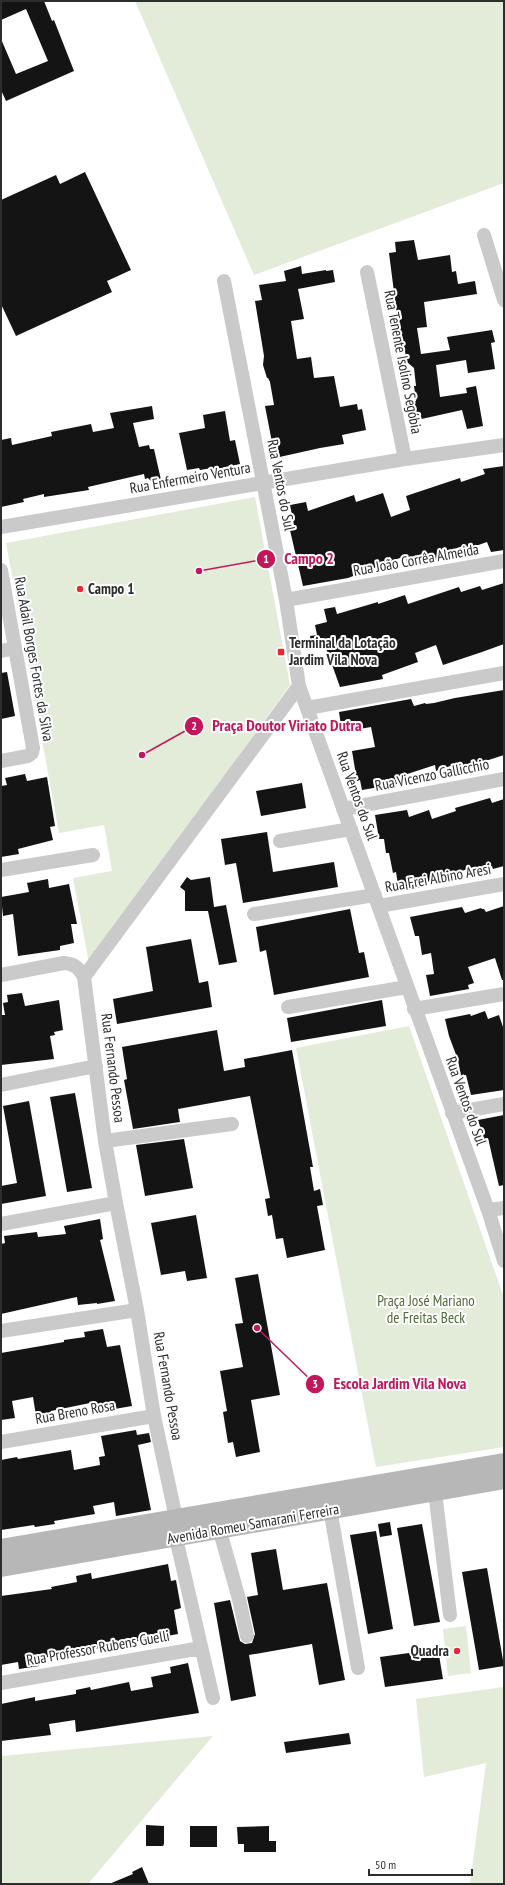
<svg xmlns="http://www.w3.org/2000/svg" width="505" height="1885" font-family="'PT Sans Narrow',sans-serif">
  <style>
    .green { fill: #e3ebd9 }
    .building { fill: #141414 }
    .lines { fill: none; stroke-linecap: round; stroke-linejoin: round }
    .street { stroke: #cacaca; stroke-width: 14 }
    .secondary { stroke: #b7b7b7; stroke-width: 20 }
    .poi-dot { fill: #eb2735; stroke: #fff; stroke-width: 1.5 }
    .labels { text-anchor: middle; stroke-width: 4; stroke-linejoin: round; paint-order: stroke }
    .street-label { font-size: 15px; fill: #2d2d2d; stroke: #fff }
    .poi-label { font-size: 15px; font-weight: bold; fill: #2d2d2d; stroke: #fff; text-anchor: start }
    .park-label { font-size: 15px; fill: #506a39; stroke: #fff }
    .leader { fill: none; stroke: #c2185b; stroke-width: 1.5 }
    .callout-dot { fill: #c2185b; stroke: #fff; stroke-width: 1.5 }
    .mark-label { font-size: 12px; text-anchor: middle; font-weight: bold; fill: #fff }
    .callout-label { font-size: 16px; text-anchor: middle; font-weight: bold; fill: #c2185b; stroke: #fff; stroke-width: 4; stroke-linejoin: round; paint-order: stroke }
  </style>
  <rect width="100%" height="100%" fill="#fff"/>
  <path class="green" d="M135 1H504V183L254 275Z
    M255 497 290 685 89 963 73 878 112 871 104 825 59 833 6 543Z
    M409 1026 504 1298V1447L376 1467 296 1048Z
    M466 1626 471 1673 448 1676 443 1629Z
    M504 1687V1884H470L486 1763 424 1777 416 1699Z
    M213 1736 88 1884H1V1756Z"/>
  <path class="building" d="M1 1H44L52 21 54 20 74 71 6 101 1 90V39L16 74 48 61 26 9 1 20Z
    M85 172 131 270 107 281 112 292 16 336 1 304V200L56 175 60 184Z
    M414 240 418 260 450 255 452 272 456 271 458 284 475 281 477 294 424 302 427 327 417 328 421 354 450 350 447 337 492 330 495 342 491 343 495 369 468 373 466 360 436 365 440 397 467 393 466 388 476 386 483 426 467 429 462 410 417 420 412 402 416 401 414 386H416L414 368 407 362 401 331H399L389 253 396 252 395 242Z
    M301 266 302 274 326 270V271L333 270 335 282 298 289 304 319 291 321 297 359 311 357 314 378 334 376 340 407 357 404 358 410 362 409 366 430 342 435 344 444 320 448 275 458 265 406 274 405 270 382 268 378H267L263 365 264 356 255 301 262 300 259 285 286 281 284 271Z
    M152 406 154 419 133 423 139 447 149 445 150 449H154L161 480 152 482 148 478 145 479 144 474 88 487 89 490 44 497V494L23 499 24 502 1 507V440L11 438 12 445 52 436 51 432 91 424 93 432 114 428 110 413Z
    M225 411 230 441 235 440 240 464 212 470V468L200 470 199 468 187 470 179 433 205 428 203 415Z
    M504 466V550L491 552 487 542 467 549 466 545 445 552 446 556 426 564 408 567 405 556 348 578 303 586 289 526 294 525 290 505 306 502 308 511 354 495 356 502 383 493 391 517 410 510 406 496 460 478 461 482 485 474 483 469Z
    M504 583V644L482 652 443 665 436 645 415 653 418 662 382 675 383 679 340 687 326 648 312 650 310 636 317 635 315 625 327 622 324 609 335 607 337 614 378 602V604L405 595 408 604 459 587 461 592 480 586 482 590Z
    M7 672 15 716 1 719V673Z
    M504 690V755L464 768 462 762 436 771 435 765 395 778 397 784 362 790 360 780 357 781 352 751 375 747 371 727 342 732 339 712 411 699 414 706 425 703 426 704 434 703 455 698Z
    M25 774 27 781 47 777 55 826 50 827 53 840 18 849 19 854 1 857V786L7 785 5 778Z
    M302 783 306 808 261 816 256 791Z
    M490 798 492 803 504 799V866L493 869 492 866 472 873 471 868 421 884 422 887 399 891 396 872 393 873 389 853H386L384 839H379L375 815 407 810 409 817 429 810 432 819 456 811 455 808Z
    M267 832 273 872 334 862 338 887 243 903 236 863 225 865 221 839Z
    M187 877 191 880 210 877 214 907 226 905 237 962 219 965 208 911H185V891L180 887Z
    M48 879 49 888 69 884 77 924H71L74 943 60 946V950L18 956 13 914 3 916 1 897 29 892 27 883Z
    M504 906V980H502L495 958 468 967 474 983 468 985 469 989 430 996 426 975 434 974 431 953 422 955 419 936H415L410 917 462 907 465 913 481 908 482 909H484L486 912Z
    M350 909 359 953 364 952 369 977 274 995 266 950 260 952 256 927Z
    M191 939 199 983 208 981 212 1007 117 1024 113 999 153 991 146 947Z
    M22 993 25 1006 59 1000 63 1030 54 1032 55 1035 50 1036 54 1059 1 1065V1015H5L3 1003 8 1002 7 995Z
    M382 1000 386 1026 291 1042 287 1018Z
    M485 1011 488 1019 499 1015 504 1030V1090L471 1095 466 1075 461 1076 458 1060 449 1036 445 1019 470 1014 471 1016Z
    M217 1030 224 1071 245 1067 244 1059 292 1050 313 1167H310L314 1191 320 1189 323 1205 317 1206 325 1250 287 1258 283 1238 276 1239 272 1215 268 1216 265 1199 270 1198 250 1096 178 1109 180 1122 133 1129 124 1080 127 1079 122 1047Z
    M75 1093 92 1188 67 1192 50 1097Z
    M29 1101 46 1196 1 1204V1186L17 1183 3 1106Z
    M504 1115V1185L499 1186 488 1138 484 1139 478 1120Z
    M184 1139 193 1188 145 1196 136 1145Z
    M196 1215 207 1278 187 1281 185 1271 161 1275 151 1223Z
    M100 1219 103 1239 100 1240 115 1301 97 1304V1303L78 1305 77 1297 72 1298 1 1314V1244L5 1243 4 1236 37 1232 38 1237 66 1234 64 1226Z
    M258 1274 280 1395 251 1400 260 1452 236 1457 233 1442 228 1443 223 1412 227 1411 220 1371 243 1367 235 1324 243 1323 235 1278Z
    M103 1329 107 1347 120 1345 132 1406 97 1412 95 1402 51 1411V1413L36 1416 33 1397 12 1401 15 1418 1 1420V1353L64 1342V1340L85 1337 84 1332Z
    M136 1430 137 1435 149 1433 151 1442 138 1445 151 1510 116 1516 114 1502 93 1506 95 1514 54 1521 55 1524 35 1527 34 1525 1 1530V1460L17 1457 18 1459 71 1450 74 1470 100 1465 99 1457 105 1456 101 1436Z
    M390 1522 392 1535 380 1537 378 1524Z
    M422 1524 440 1622 414 1626 397 1528Z
    M376 1531 393 1629 368 1634 350 1535Z
    M276 1549 283 1590 327 1583 345 1680 319 1685 312 1644 249 1655 256 1696 231 1701 214 1603 230 1600 240 1641 245 1644 252 1643 255 1634 247 1597 258 1595 251 1553Z
    M168 1564 171 1581 176 1580 181 1608 174 1610 178 1634 38 1659 39 1666 19 1669 18 1662 1 1665V1596L52 1589 51 1587 77 1582 76 1576 91 1573 92 1579Z
    M487 1568 504 1666 479 1670 462 1572Z
    M438 1649 443 1679 385 1687 380 1657Z
    M188 1663 199 1713 76 1732 75 1720 49 1724 51 1735 1 1741V1704L35 1697V1701L76 1694V1690L90 1687 91 1690 129 1682 131 1691 153 1687 151 1677 171 1673 170 1667Z
    M349 1733 351 1744 286 1753 284 1742Z
    M146 1825 164 1826V1844L163 1846H146Z
    M190 1826H217V1847H190Z
    M269 1826V1841H276V1852H244V1844H238L237 1827Z
    M142 1867 149 1884H109L133 1874 132 1872Z"/>
  <g class="lines">
    <path class="street" d="M484 235 504 300
      M367 272 405 459
      M224 281 286 600 299 686 488 1210 504 1261
      M1 527 405 459 504 445
      M1 570 33 748 32 753 28 756 1 761
      M286 600 504 561
      M1 651 15 648
      M307 708 504 673
      M343 809 504 779
      M280 841 351 829
      M1 870 93 855
      M379 906 504 884
      M254 914 375 895
      M1 975 64 963C75 964 79 968 84 977L105 1141 116 1203 137 1310 154 1416 176 1518
      M84 977 299 686
      M288 1007 407 987
      M414 1009 504 994
      M1 1085 96 1066
      M452 1113 504 1104
      M105 1141 232 1124
      M488 1210 504 1208
      M1 1224 116 1203
      M1 1331 137 1310
      M1 1442 154 1416
      M435 1492 450 1615
      M330 1509 358 1668
      M219 1528 239 1599 247 1636
      M176 1538 213 1698
      M1 1683 201 1648"/>
    <path class="secondary" d="M1 1549 504 1463
      M1 1567 504 1479"/>
  </g>
  <g class="poi-dot">
    <circle cx="80" cy="589" r="4"/>
    <rect x="277" y="648" width="8" height="8" rx="2"/>
    <circle cx="457" cy="1651" r="4"/>
  </g>
  <g class="labels">
    <g class="street-label">
      <text transform="translate(403 362) rotate(79)" y="5">Rua Tenente Isolino Segóbia</text>
      <text transform="translate(190 478) rotate(-10)" y="5">Rua Enfermeiro Ventura</text>
      <text transform="translate(281 485) rotate(79)" y="5">Rua Ventos do Sul</text>
      <text transform="translate(416 560) rotate(-10)" y="5">Rua João Corrêa Almeida</text>
      <text transform="translate(34 659) rotate(80)" y="5">Rua Adail Borges Fortes da Silva</text>
      <text transform="translate(432 775) rotate(-11)" y="5">Rua Vicenzo Gallicchio</text>
      <text transform="translate(357 796) rotate(70)" y="5">Rua Ventos do Sul</text>
      <text transform="translate(438 878) rotate(-10)" y="5">Rua Frei Albino Aresi</text>
      <text transform="translate(113 1068) rotate(83)" y="5">Rua Fernando Pessoa</text>
      <text transform="translate(466 1101) rotate(70)" y="5">Rua Ventos do Sul</text>
      <text transform="translate(168 1386) rotate(80)" y="5">Rua Fernando Pessoa</text>
      <text transform="translate(75 1412) rotate(-10)" y="5">Rua Breno Rosa</text>
      <text transform="translate(253 1524) rotate(-10)" y="5">Avenida Romeu Samarani Ferreira</text>
      <text transform="translate(98 1648) rotate(-10)" y="5">Rua Professor Rubens Guelli</text>
    </g>
    <g class="poi-label">
      <text x="88" y="594">Campo 1</text>
      <text x="289" y="648">Terminal da Lotação<tspan x="289" dy="17">Jardim Vila Nova</tspan></text>
      <text x="449" y="1656" text-anchor="end">Quadra</text>
    </g>
    <g class="park-label">
      <text x="426" y="1306">Praça José Mariano<tspan x="426" dy="17">de Freitas Beck</tspan></text>
    </g>
  </g>
  <path class="leader" d="M199 571L266 559M142 755L194 726M257 1328L315 1384"/>
  <g class="callout-dot">
    <circle cx="199" cy="571" r="4"/>
    <circle cx="142" cy="755" r="4"/>
    <circle cx="257" cy="1328" r="4"/>
    <circle cx="266" cy="559" r="10"/>
    <circle cx="194" cy="726" r="10"/>
    <circle cx="315" cy="1384" r="10"/>
  </g>
  <g class="mark-label">
    <text x="266" y="563">1</text>
    <text x="194" y="730">2</text>
    <text x="315" y="1388">3</text>
  </g>
  <g class="callout-label">
    <text x="309" y="564">Campo 2</text>
    <text x="287" y="731">Praça Doutor Viriato Dutra</text>
    <text x="400" y="1389">Escola Jardim Vila Nova</text>
  </g>
  <rect width="505" height="1885" fill="none" stroke="#2d2d2d" stroke-width="4"/>
  <path d="M369 1869v6h103v-6" fill="none" stroke="#2d2d2d" stroke-width="2"/>
  <text x="375" y="1869" font-size="12" fill="#2d2d2d" stroke="#ffffff" stroke-width="3" paint-order="stroke">50 m</text>
</svg>
